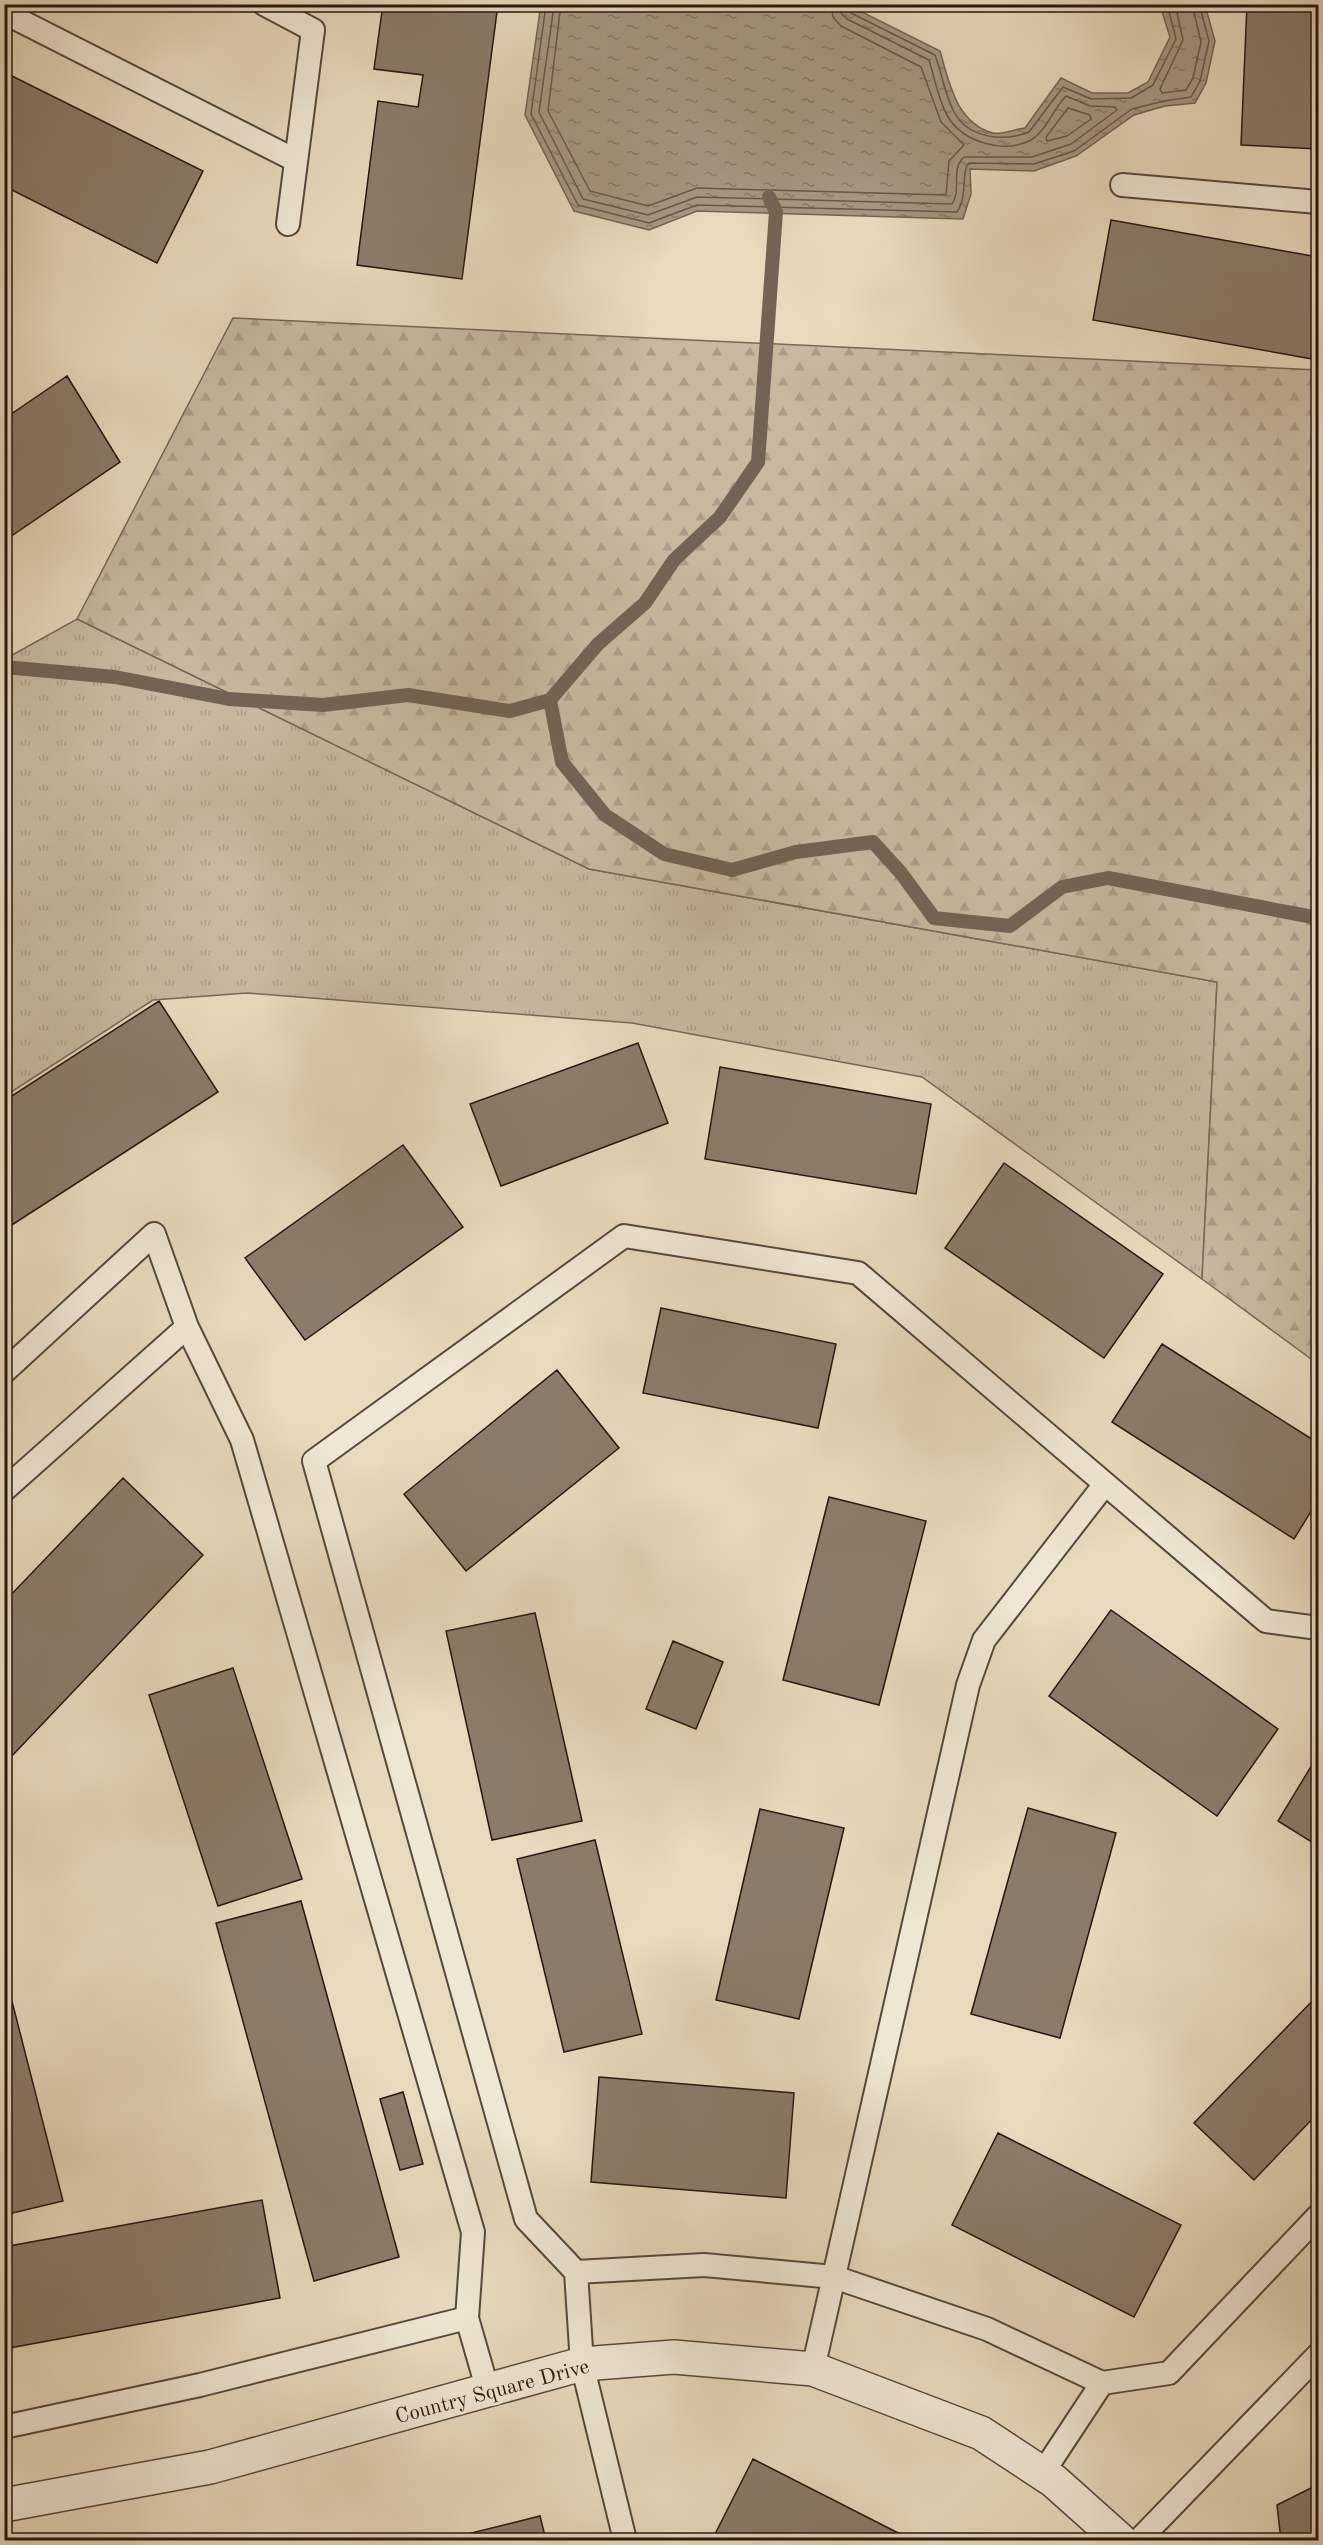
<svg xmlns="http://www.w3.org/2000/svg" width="1323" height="2545" font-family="'Old Standard TT',serif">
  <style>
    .grass { fill: url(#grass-tufts); stroke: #766858; stroke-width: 1.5 }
    .forest { fill: url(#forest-firs); stroke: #766858; stroke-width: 1.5 }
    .water { fill: url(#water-ripples); stroke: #726455; stroke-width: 1.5 }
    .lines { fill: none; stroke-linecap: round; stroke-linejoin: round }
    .shore { stroke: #66584a; stroke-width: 1.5 }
    .stream { stroke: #726455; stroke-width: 14 }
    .building { fill: #8a7c6a; stroke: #261711; stroke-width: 1.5 }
    .service-casing { stroke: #56483c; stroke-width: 26 }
    .minor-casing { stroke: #56483c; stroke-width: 36 }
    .service { stroke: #efe7d4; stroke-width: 22 }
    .minor { stroke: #efe7d4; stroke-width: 33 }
    .labels { text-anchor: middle; stroke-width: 6; stroke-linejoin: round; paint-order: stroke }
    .street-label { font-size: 21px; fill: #261711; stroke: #efe7d4 }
  </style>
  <defs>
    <pattern id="grass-tufts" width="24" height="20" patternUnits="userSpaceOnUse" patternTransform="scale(1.5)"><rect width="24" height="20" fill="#c6b9a0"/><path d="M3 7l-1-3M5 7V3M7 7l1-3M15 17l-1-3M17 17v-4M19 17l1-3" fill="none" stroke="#aa9e89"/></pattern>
    <pattern id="forest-firs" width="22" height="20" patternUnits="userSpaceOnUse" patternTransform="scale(1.5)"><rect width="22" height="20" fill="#c6b9a0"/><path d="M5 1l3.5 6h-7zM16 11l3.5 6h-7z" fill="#aa9e89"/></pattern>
    <pattern id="water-ripples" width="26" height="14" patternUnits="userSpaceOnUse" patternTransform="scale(1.5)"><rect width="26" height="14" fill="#a59883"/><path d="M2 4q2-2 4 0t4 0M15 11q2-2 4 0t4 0" fill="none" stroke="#867b6a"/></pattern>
  </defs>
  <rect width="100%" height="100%" fill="#e7dabd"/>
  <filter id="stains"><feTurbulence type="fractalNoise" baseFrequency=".00333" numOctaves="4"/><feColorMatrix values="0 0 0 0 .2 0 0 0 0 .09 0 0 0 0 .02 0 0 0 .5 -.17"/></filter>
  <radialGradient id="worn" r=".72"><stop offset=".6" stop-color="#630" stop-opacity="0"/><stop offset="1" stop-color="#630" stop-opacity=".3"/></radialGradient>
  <path class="grass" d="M77 619 589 869 1217 982 1202 1279 922 1077 632 1023 247 993 153 1000 5 1096V659Z"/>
  <path class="forest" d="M233 318 1318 370V1364L1202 1279 1217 982 589 869 77 619Z"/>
  <path class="water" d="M526 5H848L940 51C949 82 956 123 993 133 1001 135 1016 129 1025 128L1061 78 1092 93H1128L1148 82 1170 37 1160 5H1205L1215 41 1206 83 1195 103 1165 106 1134 115 1076 156 1034 171 970 169 971 194 963 219 697 211 649 230 574 211 525 115 540 11Z"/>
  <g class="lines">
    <path class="shore" d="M541 4 545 12 531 114 578 205 649 223 697 205 957 212C968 196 961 170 969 163L1034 164 1074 151 1132 109 1164 101 1191 97 1200 81 1209 41 1199 4
      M551 4 553 13 539 112 583 199 648 215 697 197 952 204C962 190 950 169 964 157H1032L1071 144 1117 110 1115 107 1090 106 1066 96C1054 108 1046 131 1031 140 1005 154 964 143 948 117 938 100 935 79 929 60L847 19 841 13 840 4
      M561 4 548 111 590 191 648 206 697 188 946 195 949 161 964 145 941 122 921 67 841 26 833 17 831 4
      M847 4 851 13 935 55C942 74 945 95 954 112 969 139 1004 142 1029 132L1063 87 1091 99 1131 98 1153 85 1176 39 1167 4
      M1175 4 1183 40 1160 89 1162 93 1186 90 1193 78 1201 42 1192 4
      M1068 108 1090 115 1091 119 1067 136 1047 141 1046 137Z"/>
    <path class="stream" d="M4 667 115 677 229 699 323 705 408 695 510 711 550 700 562 762 605 815 664 854 732 870 796 852 873 842 901 873 934 918 1010 926 1062 887 1108 878 1318 918
      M550 700 598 644 645 603 674 560 720 517 758 462 776 212 769 197"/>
  </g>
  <path class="building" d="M383 4H498L462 279 357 265 378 101 418 107 423 75 374 69Z
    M1247 4H1318V149L1241 145Z
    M4 72 203 171 157 263 4 186Z
    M1111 220 1318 257V360L1093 320Z
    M67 376 120 462 4 541V419Z
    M159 1001 218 1092 4 1230V1101Z
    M638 1043 668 1123 501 1186 470 1104Z
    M720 1067 931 1104 916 1194 705 1159Z
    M403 1145 463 1227 305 1340 245 1258Z
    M1004 1163 1163 1274 1104 1358 945 1248Z
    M661 1308 836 1344 818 1428 643 1393Z
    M1162 1344 1318 1443V1500L1294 1539 1112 1422Z
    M557 1370 619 1448 466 1571 404 1494Z
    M123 1478 203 1555 9 1759 4 1755V1602Z
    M829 1497 926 1521 879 1705 783 1680Z
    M1111 1610 1278 1729 1217 1816 1049 1696Z
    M535 1613 582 1821 492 1840 446 1631Z
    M673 1641 723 1662 696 1729 646 1709Z
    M233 1668 302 1879 218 1906 149 1695Z
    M1318 1755V1846L1278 1821Z
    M1028 1808 1116 1833 1060 2038 971 2014Z
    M760 1809 844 1828 799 2019 716 2000Z
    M595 1840 642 2034 564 2052 517 1859Z
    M301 1901 399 2257 314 2281 216 1923Z
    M4 1970 63 2201 4 2215Z
    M1318 1995V2113L1254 2180 1194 2123Z
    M599 2077 794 2093 786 2198 591 2182Z
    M403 2092 423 2164 400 2170 380 2099Z
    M998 2133 1181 2225 1134 2317 952 2225Z
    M262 2200 280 2298 4 2349V2247Z
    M753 2459 912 2540H712Z
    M1317 2485 1318 2540H1281L1277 2505Z
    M540 2516 546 2540H443Z"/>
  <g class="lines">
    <defs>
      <path id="service" d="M9 4 5 13 295 160
        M264 4 313 30 288 224
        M1122 185 1318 202
        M4 1372 154 1234 187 1327 242 1440 473 2232 467 2318 488 2391
        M4 1490 187 1327
        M576 2272 704 2265 834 2277 987 2329 1102 2383
        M813 2369 968 1685 984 1640 1105 1484
        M4 2427 200 2385 467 2318
        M1042 2474 1102 2383 1169 2373 1318 2216
        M625 2540 582 2364 576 2272 526 2219 314 1461 624 1236 858 1273 1266 1621 1318 1628
        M1139 2540 1318 2355"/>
      <path id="minor" d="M4 2505 210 2467 582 2364 674 2357 813 2369 981 2433 1054 2481 1120 2540"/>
    </defs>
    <use href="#service" class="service-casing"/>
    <use href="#minor" class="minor-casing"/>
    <use href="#service" class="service"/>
    <use href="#minor" class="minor"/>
  </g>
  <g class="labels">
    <g class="street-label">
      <text transform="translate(492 2391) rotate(-15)" y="7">Country Square Drive</text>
    </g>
  </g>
  <rect width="1323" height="2545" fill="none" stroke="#e7dabd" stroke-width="24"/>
  <rect x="6" y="6" width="1311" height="2533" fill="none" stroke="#261711" stroke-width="3"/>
  <rect x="12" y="12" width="1299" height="2521" fill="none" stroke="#261711" stroke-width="1.5"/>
  <rect width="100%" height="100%" filter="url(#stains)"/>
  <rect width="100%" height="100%" fill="url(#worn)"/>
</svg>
